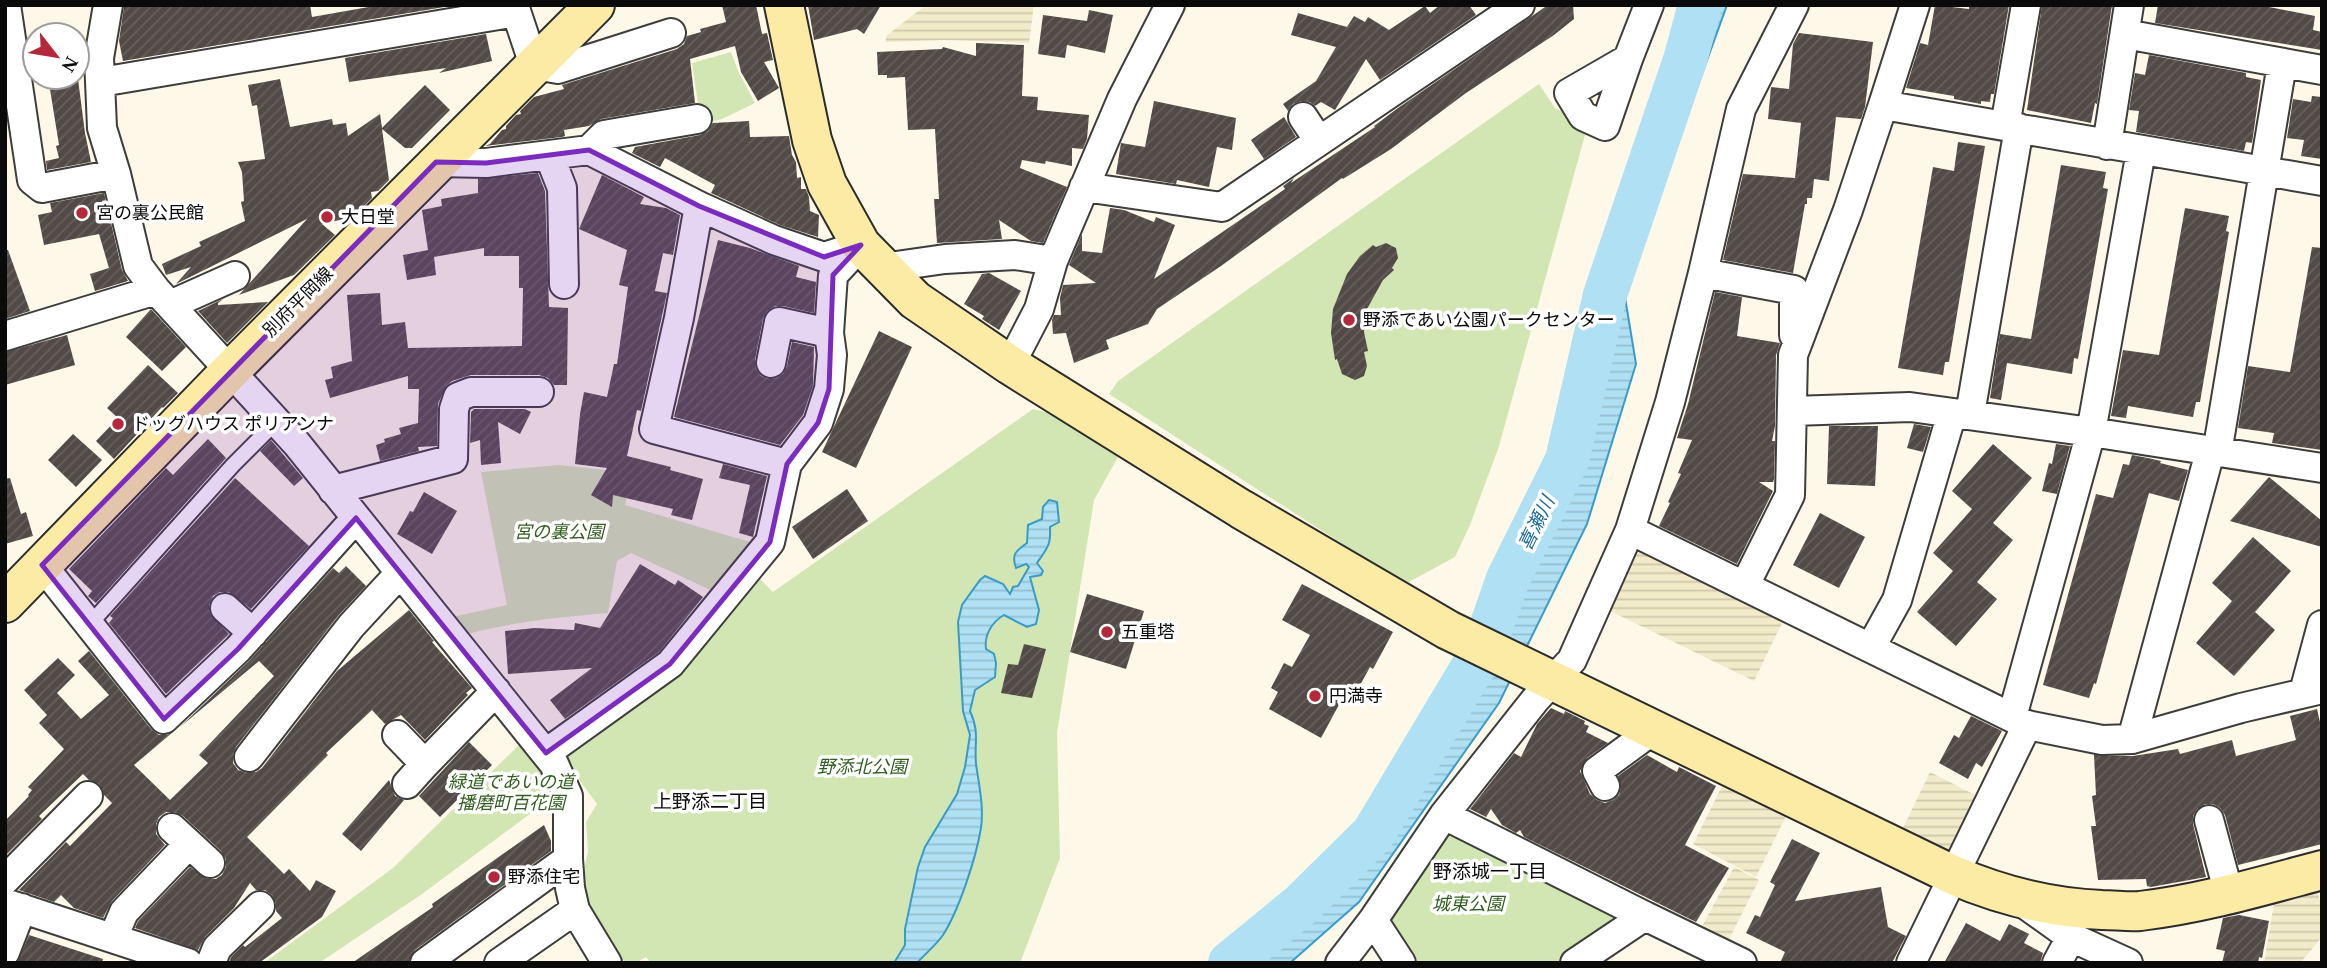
<svg xmlns="http://www.w3.org/2000/svg" width="2327" height="968" font-family="'Times New Roman','Noto Sans JP',serif">
  <style>
    .farmland { fill: url(#farmland-rules) }
    .grass { fill: #d2e6b4 }
    .water { fill: url(#water-rules); stroke: #389bc8; stroke-width: 2 }
    .lines { fill: none; stroke-linecap: round; stroke-linejoin: round }
    .river { stroke: #afe0f3; stroke-width: 44 }
    .building { fill: url(#building-hatch) }
    .lane-casing { stroke: #3d3d3d; stroke-width: 18 }
    .street-casing { stroke: #3d3d3d; stroke-width: 32 }
    .secondary-casing { stroke: #2c2c2c; stroke-width: 42 }
    .lane { stroke: #fff; stroke-width: 14 }
    .street { stroke: #fff; stroke-width: 28 }
    .secondary { stroke: #fceba5; stroke-width: 38 }
    .marked { fill: #7b2cbf; fill-opacity: 0.2; stroke: #7b2cbf; stroke-width: 5; stroke-linejoin: round }
    .poi-dot { fill: #b4283b; stroke: #fff; stroke-width: 2.5 }
    .labels { text-anchor: middle; stroke-width: 7; stroke-linejoin: round; paint-order: stroke }
    .poi-label { font-size: 18px; fill: #0a0a0a; stroke: #fff; text-anchor: start }
    .street-label { font-size: 18px; fill: #0a0a0a; stroke: #fff }
    .park-label { font-size: 18px; font-style: italic; fill: #315e1e; stroke: #fff }
    .water-label { font-size: 19px; font-style: italic; fill: #196a96; stroke: #fff }
    .neighbourhood-label { font-size: 19px; fill: #0a0a0a; stroke: #fff }
  </style>
  <defs>
    <pattern id="farmland-rules" width="6" height="5" patternUnits="userSpaceOnUse" patternTransform="scale(1.75)"><rect width="6" height="5" fill="#f2ebca"/><path d="M0 2.5h6" fill="none" stroke="#cec8ac"/></pattern>
    <pattern id="water-rules" width="6" height="5" patternUnits="userSpaceOnUse" patternTransform="scale(1.75)"><rect width="6" height="5" fill="#afe0f3"/><path d="M0 2.5h6" fill="none" stroke="#95bfcf"/></pattern>
    <pattern id="building-hatch" width="6" height="6" patternUnits="userSpaceOnUse" patternTransform="scale(1.75)"><rect width="6" height="6" fill="#524a47"/><path d="M-1 1l2-2M0 6l6-6M5 7l2-2" fill="none" stroke="#66605d"/></pattern>
  </defs>
  <rect width="100%" height="100%" fill="#fef8e8"/>
  <path class="farmland" d="M926 5H1034L1029 43 945 40 886 42V36Z
    M1643 548 1785 617 1754 681 1604 608 1631 552Z
    M1930 772 1979 797 1954 849 1941 853 1901 832Z
    M1724 782 1787 814 1756 877 1693 844Z
    M1734 867 1759 880 1727 943 1700 930Z
    M2317 888 2322 910V937L2300 963H2264L2275 897Z"/>
  <path class="grass" d="M731 52 739 73 755 103 722 119 701 124 692 63Z
    M1539 84 1555 108 1588 124 1499 446 1470 525 1455 557 1405 584 1109 394 1118 381Z
    M1033 409 1052 414 1119 455 1094 500 1057 733 1060 858 1020 963H651L646 957 636 963H626L599 930 581 884 588 851 586 822 597 804 558 751 756 575 773 592Z
    M559 465 633 473 625 505 760 545 719 594 631 553 617 561 608 613C559 617 512 622 464 635L448 618 507 605 481 472Z
    M520 744 553 783 558 793 422 894 319 963H264L393 868Z
    M1452 831 1617 913V925L1555 963H1414L1389 918 1439 840Z"/>
  <path class="water" d="M1700 5H1727L1668 168 1650 199 1621 273 1636 364 1587 524 1499 703 1359 902 1290 963H1230L1302 904 1373 834 1483 650 1508 579 1567 460 1605 295 1686 57Z
    M1049 500 1057 502 1059 522 1050 527C1051 546 1047 548 1037 563L1043 571 1041 575 1030 577 1039 610 1036 624 1027 627 1004 615C992 622 984 635 986 649L994 654 996 663 995 677 975 690 970 711C980 733 974 743 976 764 979 785 984 807 981 828 976 858 959 910 943 935 936 945 925 954 917 963H894L905 945V929L918 867 925 847 957 794 965 767 970 735 963 711 958 622 962 605 980 580 985 576 1003 584 1010 594 1013 587 1018 586 1029 567 1026 564 1016 568C1011 554 1016 551 1027 543L1028 525 1042 519 1043 507Z"/>
  <g class="lines">
    <path class="river" d="M1230 963 1302 904 1373 834 1483 650 1508 579 1567 460 1605 295 1686 57 1700 5"/>
  </g>
  <path class="building" d="M129 5H310L312 17 380 5H456L123 61 119 41 124 6Z
    M722 5H756L762 34 767 33 773 60 764 62 779 88 758 101 741 72 735 46 690 59 695 103 601 119 589 126 564 130 565 136 562 137 485 146 490 144 502 130 506 129V126L516 115 521 114 520 111 534 97 564 89 562 85 677 49 684 44 687 36 701 32 700 29 726 22Z
    M808 5H881L864 34 857 29 814 40Z
    M1440 5H1469L1476 15 1380 80 1366 59 1335 110 1321 102 1315 106 1310 102 1301 101 1293 104 1288 111 1283 104 1316 81 1336 47 1291 35 1298 13 1347 27 1354 16 1365 22 1368 17 1389 30 1425 6 1430 13Z
    M1548 5H1573L1574 19 1554 35 1466 93 1391 149 1343 179 1342 178 1221 266 1157 309 1148 324 1106 340 1109 349 1074 363 1066 333 1053 334 1052 320 1054 315H1061L1060 298 1063 285 1096 283 1069 265 1082 234V251L1102 253 1110 208 1124 210 1154 222 1156 217 1175 225 1154 279 1285 189 1283 186 1294 178 1291 183 1375 127 1374 126 1398 108Z
    M1935 5 1969 9V5H2009L1994 94H1991L1990 102 1981 101V104L1954 99V96L1906 88 1920 43 1928 45Z
    M2042 5H2112L2097 104 2095 103 2091 123 2027 110Z
    M2158 5H2259L2315 16 2313 30 2322 32V50L2155 23Z
    M1089 10 1113 15 1105 53 1067 45 1065 58 1038 54 1043 15 1087 21Z
    M1799 33 1873 42 1865 107 1861 119 1836 117 1829 181 1814 179 1812 198H1807V204H1805L1793 273 1723 260 1743 174 1795 178 1801 123 1768 119 1771 87 1789 89 1793 44Z
    M486 34 492 61 439 73 446 68 349 82 345 58Z
    M976 43 1024 45 1022 96 1038 97 1037 110 1089 115 1087 139 1083 149 1072 148V166L1046 161 1045 164 1022 160 1020 168 1067 187 1043 243 1031 241 999 220 1002 239 937 243 934 199H939L935 129 908 130 905 77 887 78V75H878L877 52 942 49 943 47 976 56Z
    M2149 55 2246 73V77L2261 80 2252 143 2246 142 2244 151 2136 132 2139 111 2129 110 2135 73 2145 75Z
    M78 79 85 133 91 162 47 170 46 161 59 158 56 146 59 145 49 83Z
    M280 79 290 127 332 119 333 125 346 123 348 136 380 114 382 128 425 85 450 110 412 148H405L382 129 389 180 378 191 371 192 372 198 353 217 322 224 335 235 294 275 239 295 307 219 176 284 191 267 166 275 162 264 201 246 199 242 245 221 241 202 244 201 242 172 238 162 265 159 257 105 252 106 248 85Z
    M2312 96 2322 97V159L2301 156 2304 140 2287 138 2293 99 2311 102Z
    M1154 101 1236 118 1232 150 1217 147 1209 187 1177 180 1176 184 1116 174 1121 143 1145 147Z
    M1284 117 1296 137 1264 159 1251 140Z
    M749 121 750 137 789 136 792 155 796 162 797 178 801 177V189H806L809 197 810 211 819 215 818 237 780 225 711 193 715 185 665 158 660 167 632 153 635 147 700 135 708 131 713 123Z
    M1958 142 1985 146 1949 362H1945L1943 375 1898 368 1933 167 1954 171Z
    M2061 165 2106 172 2103 188 2108 189 2078 359 2074 358 2072 374 2007 363 2001 400 1990 398 2000 334 2031 339Z
    M538 173 545 191 549 307 568 308 567 385H554L548 378 539 375H471L452 381 446 386 438 404 437 446 418 447 419 451 380 461 376 445 385 442 384 439 401 434 399 428 418 423 419 389H408V376L330 398 325 380 333 378 331 367 352 361 347 295 380 293 382 325 405 322 408 348 522 346 523 288H519V256H484V248L434 257 436 275 407 280 403 255 428 250 422 210 442 206 441 199 478 193V179Z
    M602 175 644 197 640 204 666 208 680 215 673 255 663 253 655 291 667 293 641 411 637 410 627 456 671 467 670 470 703 479 692 520 671 515 673 509 613 495 612 507 591 495 607 468 575 464 580 414 584 392 607 397 614 364H617L628 287 619 285 627 250 579 229Z
    M104 193 122 270 128 281 95 291 90 274 109 268 99 234 44 245 38 215 52 212 50 203Z
    M2185 208 2229 216 2226 231 2229 232 2200 402H2196L2193 417 2128 406 2126 418 2111 416 2123 350 2159 355Z
    M718 240 750 248 799 266 796 277 816 282 814 313 783 306H775L767 311 763 319 755 360 756 369 761 376 768 379 777 378 783 374 787 366 792 342 814 347 813 386 803 415 780 445 674 417Z
    M1386 243 1396 248 1398 258 1392 268 1394 270 1383 280 1367 309 1364 332 1368 351 1364 352 1367 366 1364 376 1355 380 1342 374 1337 359 1335 360 1331 333 1333 309 1347 274 1360 256 1373 245 1376 247Z
    M2312 247 2322 248V450L2272 443 2274 433 2238 428 2248 366 2290 372Z
    M5 250H8L30 311 5 319Z
    M989 273 1021 291 999 330 982 319 984 316 964 304 982 274Z
    M1715 292 1742 297 1737 336 1780 343 1776 355 1775 426 1772 441H1775L1774 479 1773 482H1759L1773 491 1737 564 1659 526 1670 503 1668 502 1681 474 1678 473 1692 440 1677 438 1688 404Z
    M223 299 218 303V305L268 302 227 343 198 311Z
    M151 309 186 347 162 371 126 337Z
    M879 331 912 347 856 468 822 452Z
    M67 335 75 365 5 385V352Z
    M148 365 178 393 163 408 162 407 114 459 96 441 118 418 107 408Z
    M474 409H525L531 412 520 434 498 422 501 463 481 465 480 440 470 443 471 412Z
    M1914 424 1931 427 1923 452 1907 448Z
    M1829 426H1878L1875 486 1827 484Z
    M73 434 102 460 76 487 48 460Z
    M208 439 226 458 96 603 88 596 92 591 69 569 166 468 173 475Z
    M271 440 303 478 294 486 260 451Z
    M1993 444 2032 478 1993 523 2013 540 1977 582 1997 599 1956 646 1917 612 1953 571 1933 553 1972 509 1952 491Z
    M2056 444 2070 446 2057 494 2042 491 2049 463 2052 464Z
    M2132 455 2148 458 2161 461 2160 463 2188 470 2179 501 2149 493 2096 684 2094 683 2089 698 2043 685 2096 494 2113 498 2123 464 2129 465Z
    M723 464 767 476 753 537 739 533 750 485 719 478Z
    M2269 477 2322 521V547L2230 521Z
    M10 478 21 514 26 512 33 536 5 544V479Z
    M235 478 309 546 251 609 229 592H220L213 596 209 605 210 614 229 634 166 694 109 623 113 618 110 616Z
    M847 489 868 521 813 559 792 527Z
    M424 492 457 511 432 554 397 534 410 511 413 512Z
    M1820 513 1865 537 1839 588 1793 565Z
    M2253 537 2291 571 2255 612 2275 630 2234 676 2196 643 2232 601 2212 583Z
    M640 564 675 585 678 580 703 597 659 652 565 719 550 700 592 668 508 674 505 631 535 628 574 630 575 623 600 628Z
    M346 566 366 586 338 616 236 747 233 755V763L238 770 247 773 256 772 262 768 337 671 409 610 434 641 432 642 472 688 466 693 468 695 425 740 401 715 385 724 372 710 326 753 328 755 247 837 284 874 289 869 310 891 316 880 336 891 322 917 259 963H229L231 957 243 945 245 947 282 918 276 911V903L272 895 265 890H256L250 883 234 908 205 937 198 950 135 928 138 921 190 867 207 879H216L222 875 226 867V859L221 851 183 816 175 812H166L159 817 156 824V834L165 845 112 901 103 918 74 908 61 895 54 902 19 890 66 842 70 846 112 803 104 795 99 784 89 780 83 774 39 816 42 819 5 856V821L29 796 28 795 32 790 28 787 64 749 39 723 47 715 24 690 58 658 75 675 57 693 81 719 109 695 78 661 89 651 151 729 159 735H167L173 732 134 765 170 800 208 763 199 755 274 676 259 661 180 727 250 660 333 568 339 573Z
    M1302 584 1393 632 1373 669 1370 667 1349 705 1341 701 1321 738 1269 709 1278 692 1271 688 1284 663 1292 667 1310 635 1282 620Z
    M1087 594 1144 611 1126 669 1070 652Z
    M1024 644 1046 649 1032 698 1001 693 1008 664 1018 665Z
    M1551 708 1564 714 1565 711 1585 721 1584 724 1589 726 1586 732 1608 743 1587 758 1580 771 1590 794 1597 800 1605 803 1613 800 1619 795 1621 787 1618 776 1647 755 1677 772 1679 767 1716 786 1685 845 1729 868 1696 922 1524 837 1520 830 1516 833 1502 825 1491 809 1486 817 1470 809 1514 753 1521 757 1537 724Z
    M2317 709 2322 731V844L2238 865 2225 815 2220 808 2213 804H2205L2197 809 2193 816V824L2206 877 2151 887 2147 886 2146 879 2098 880 2091 826H2096L2092 796 2096 795 2094 755 2133 756 2178 749 2180 754 2232 740 2236 756 2296 740 2290 716Z
    M1971 716 2002 731 1982 767 1976 763 1968 779 1939 763 1954 735 1959 738Z
    M469 742 492 765 440 817 419 796Z
    M389 780 395 796 404 800 361 851 342 834Z
    M544 825 551 841V851L415 950 409 961 406 963H352L433 907 432 904Z
    M1792 839 1820 853 1795 901 1881 887 1888 927 1906 936 1892 963H1780L1785 952 1746 933 1755 915 1760 917 1775 885 1770 882Z
    M2239 915 2269 921 2262 958 2259 957 2258 963H2222L2225 951 2216 949 2223 918Z
    M1966 923 2000 941 2009 924 2029 934 2024 943 2043 953 2040 963H1944Z
    M29 935 103 959 102 963H17Z"/>
  <g class="lines">
    <defs>
      <path id="lane" d="M90 624 233 465 277 421"/>
      <path id="street" d="M6 5 32 180 42 188 116 174
        M108 5 99 58 102 128 116 174 138 266 156 290 297 444 554 764 568 796V859L570 888 575 910 607 963
        M514 5 534 65 558 69 671 33
        M2125 34 2322 70
        M1628 59 1569 93 1583 116 1605 126 1628 59 1649 5
        M101 82 516 12
        M1883 105 1915 5
        M1303 117 1319 141
        M2005 126 2026 5
        M2107 145 2129 5
        M589 150 604 135 697 119
        M549 155 562 188 564 284
        M436 162 486 163 589 150 699 206 774 240 824 257 858 246
        M1084 187 1222 207 1520 5
        M699 206 679 318 654 429 787 464
        M1053 261 1122 99 1170 5
        M882 268 945 259 1015 255 1053 261 1039 309 1010 365
        M1703 273 1794 290V335
        M170 305 235 276
        M5 336 156 290
        M771 363 779 322 829 333
        M1793 411 1910 407 2091 432 2322 468
        M1970 414 2019 128
        M2217 453 2282 64
        M333 490 453 459 454 409 458 397 471 392H539
        M1630 530 2027 725 2102 740 2132 739 2241 708 2322 689
        M42 565 164 719 238 649 356 518
        M1745 585 1790 495 1793 355 1848 210 1883 105 2322 181
        M225 608 253 633
        M1871 647 1897 600 1952 413
        M2304 692 2322 625
        M2012 717 2091 432 2141 151
        M397 735 425 764 496 691
        M2132 739 2210 452
        M546 753 670 664 770 542 787 464 818 423 829 389 832 355 829 333 833 275 861 245
        M249 757 351 626 400 573
        M407 784 425 764
        M1605 786 1597 771 1653 730
        M1444 815 1645 916 1575 963
        M2209 820 2229 894
        M172 828 210 863
        M5 880 88 796
        M2022 902 2071 937 2128 963
        M5 903 188 963
        M1645 916 1742 963
        M1373 920 1401 963
        M113 938 124 912 189 844
        M5 952 22 908
        M211 963 217 948 260 906
        M425 963 568 859
        M499 963 575 910
        M1340 963 1373 920 1444 815 1535 700 1572 660 1630 530 1670 402 1703 273 1741 109 1794 5
        M1911 963 2027 725
        M2057 963 2071 937"/>
      <path id="secondary" d="M784 5 812 140 827 184 861 245 915 300 1010 365 1241 509 1448 630 1953 875C2002 896 2049 908 2102 910 2115 910 2128 912 2140 911 2201 904 2262 886 2322 870
        M5 603 231 370 595 5"/>
    </defs>
    <use href="#lane" class="lane-casing"/>
    <use href="#street" class="street-casing"/>
    <use href="#secondary" class="secondary-casing"/>
    <use href="#lane" class="lane"/>
    <use href="#street" class="street"/>
    <use href="#secondary" class="secondary"/>
  </g>
  <path class="marked" d="M589 150 699 206 824 257 861 245 833 275 829 389 818 423 787 464 770 542 670 664 546 753 356 518 238 649 164 719 42 565 436 162 486 163Z"/>
  <g class="poi-dot">
    <circle cx="82" cy="213" r="7"/>
    <circle cx="327" cy="217" r="7"/>
    <circle cx="1349" cy="320" r="7"/>
    <circle cx="118" cy="424" r="7"/>
    <circle cx="1107" cy="632" r="7"/>
    <circle cx="1315" cy="696" r="7"/>
    <circle cx="494" cy="877" r="7"/>
  </g>
  <g class="labels">
    <g class="poi-label">
      <text x="96" y="219">宮の裏公民館</text>
      <text x="341" y="223">大日堂</text>
      <text x="1363" y="326">野添であい公園パークセンター</text>
      <text x="132" y="430">ドッグハウス ポリアンナ</text>
      <text x="1121" y="638">五重塔</text>
      <text x="1329" y="702">円満寺</text>
      <text x="508" y="883">野添住宅</text>
    </g>
    <g class="street-label">
      <text transform="translate(298 302) rotate(-45)" y="6">別府平岡線</text>
    </g>
    <g class="park-label">
      <text x="559" y="538">宮の裏公園</text>
      <text x="862" y="773">野添北公園</text>
      <text x="511" y="788">緑道であいの道<tspan x="511" dy="21">播磨町百花園</tspan></text>
      <text x="1468" y="910">城東公園</text>
    </g>
    <g class="water-label">
      <text transform="translate(1536 523) rotate(-64)" y="7">喜瀬川</text>
    </g>
    <g class="neighbourhood-label">
      <text x="710" y="808">上野添二丁目</text>
      <text x="1490" y="878">野添城一丁目</text>
    </g>
  </g>
  <rect width="2327" height="968" fill="none" stroke="#0a0a0a" stroke-width="14"/>
  <g transform="translate(56 56) rotate(121)"><circle r="33" fill="#ffffff" stroke="#9d9d9d" stroke-width="2"/>
  <path d="M0-5L12 26L0 18L-12 26Z" fill="#b4283b"/>
  <text y="-10" font-size="19" font-weight="bold" text-anchor="middle" fill="#0a0a0a">N</text>
  </g>
</svg>
